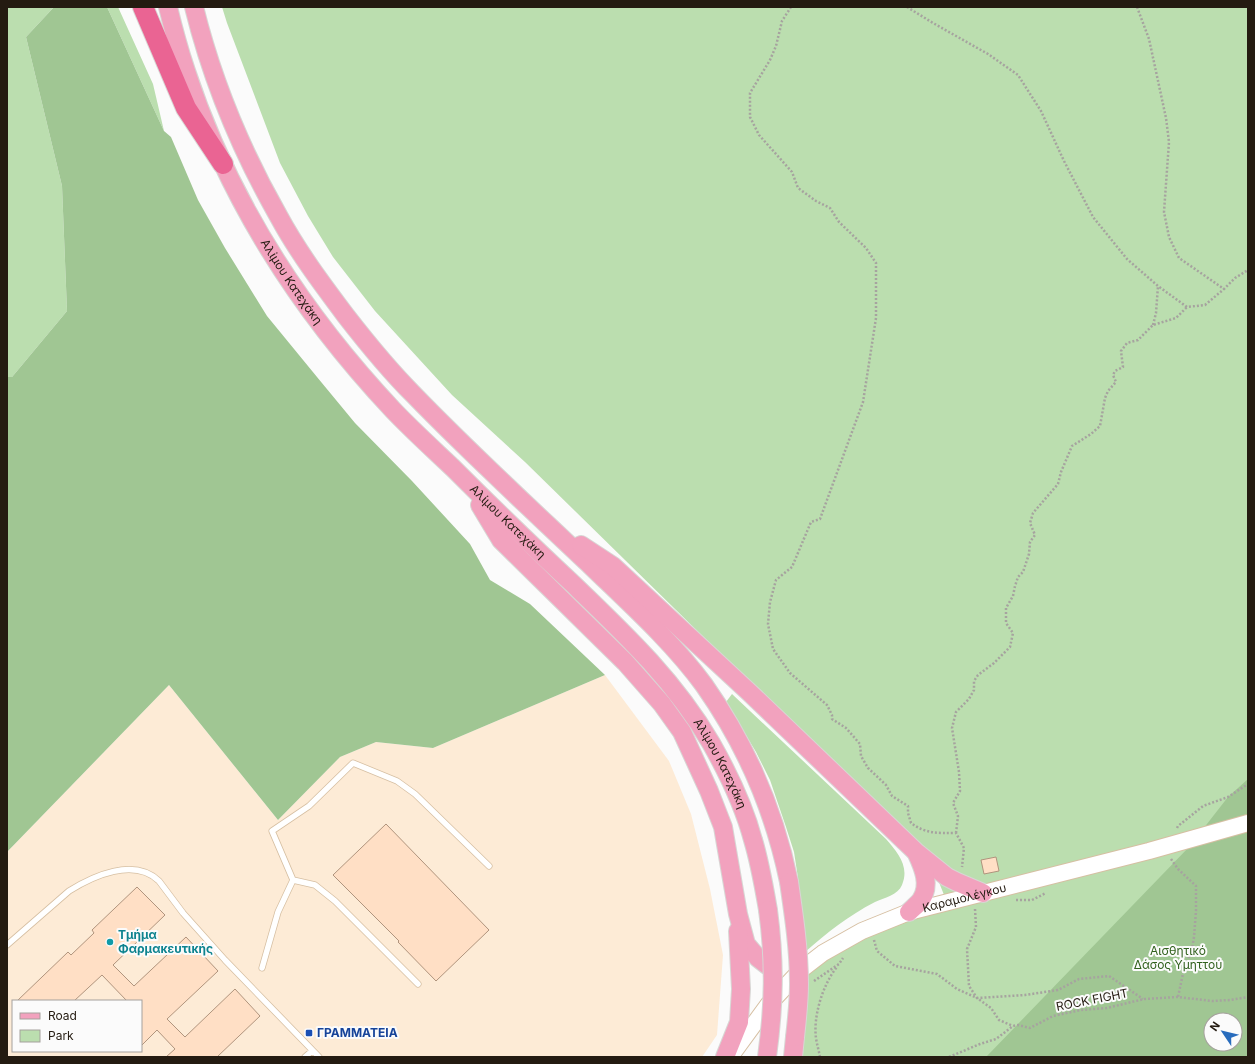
<svg xmlns="http://www.w3.org/2000/svg" width="1255" height="1064" font-family="Inter,sans-serif">
  <style>
    .built { fill: #fdebd6; fill-rule: evenodd }
    .green { fill: #bbdeaf; fill-rule: evenodd }
    .forest { fill: #a0c693; fill-rule: evenodd }
    .building { fill: #ffdfc5; stroke: #b0947d }
    .lines { fill: none; stroke-linecap: round; stroke-linejoin: round }
    .lane-casing { stroke: #d6bfa2; stroke-width: 7 }
    .secondary-casing { stroke: #d6bfa2; stroke-width: 18 }
    .primary-casing { stroke: #d8d6d4; stroke-width: 20 }
    .highway-casing { stroke: #d8d6d4; stroke-width: 22 }
    .path { stroke: #a6a39f; stroke-width: 2.5; stroke-dasharray: 2 2; stroke-linecap: butt }
    .lane { stroke: #fff; stroke-width: 5.5 }
    .secondary { stroke: #fff; stroke-width: 16 }
    .primary { stroke: #f2a2be; stroke-width: 18 }
    .highway { stroke: #ea6493; stroke-width: 20 }
    .primary-bridge-casing { stroke: #d8d6d4; stroke-width: 20; stroke-linecap: butt }
    .primary-bridge { stroke: #f2a2be; stroke-width: 18 }
    .culture-dot { fill: #0f9aa8; stroke: #fbfbfb; stroke-width: 1.5 }
    .transit-dot { fill: #1a4fb4; stroke: #fbfbfb; stroke-width: 1.5 }
    .labels { text-anchor: middle; stroke-width: 4; stroke-linejoin: round; paint-order: stroke }
    .street-label { font-size: 12px; fill: #241b11; stroke: #fbfbfb }
    .culture-label { font-size: 12px; font-weight: bold; fill: #0d838f; stroke: #fbfbfb; text-anchor: start }
    .park-label { font-size: 12px; fill: #31611d; stroke: #fbfbfb }
    .transit-label { font-size: 12px; font-weight: bold; fill: #164399; stroke: #fbfbfb; text-anchor: start }
  </style>
  <rect width="100%" height="100%" fill="#fbfbfb"/>
  <path class="built" d="M605 675 669 761 691 814 710 889 723 955 717 1035 702 1057H7V852L169 685 278 820 340 757 376 742 433 748ZM13 1001H141V1051H13Z"/>
  <path class="green" d="M7 7H54L26 37 62 186 67 311 12 377H7Z
    M107 7H118L153 84 164 131Z
    M222 7H1248V1057H794L804 973 836 950 948 905 927 852 775 707 525 462 452 395 375 311 333 257 308 216 280 163 227 23ZM1211 1020H1235V1044H1211Z
    M732 694 886 839C897 852 910 866 902 885 898 895 884 898 875 902 848 916 828 932 805 952L798 878 794 852 786 827 770 780 756 752 726 702Z"/>
  <path class="forest" d="M54 7H107L164 131 171 137 198 200 225 248 267 316 317 377 355 423 412 481 470 544 490 580 530 604 605 675 433 748 376 742 340 757 278 820 169 685 7 852V377H12L67 311 62 186 26 37Z
    M1248 779V1057H986L1189 847 1228 797ZM1211 1020H1235V1044H1211Z"/>
  <path class="building" d="M386 824 489 930 436 981 398 942 399 941 333 875Z
    M996 857 999 871 984 874 981 860Z
    M137 887 165 915 113 965 134 986 186 937 218 971 167 1019 185 1037 235 989 260 1016 217 1057H166L175 1049 157 1030 141 1046V1001H127L102 975 74 1001H17L68 952 71 955 94 933 92 930Z"/>
  <g class="lines">
    <defs>
      <path id="lane" d="M293 880 315 885 335 901 418 984
        M7 945 69 891C93 876 134 857 159 881L183 913 225 960 319 1057
        M262 968 278 912 293 880 272 831 309 806 353 763 397 781 415 794 489 866
        M305 1057 312 1051"/>
      <g id="secondary">
        <path id="s1" d="M730 1057 768 1005 801 970 823 953 862 931 909 912 1149 851 1248 823"/>
      </g>
      <g id="primary">
        <path id="s2" d="M168 7C173 28 179 50 186 71 228 199 301 312 393 410 412 430 433 449 453 468 492 507 532 546 573 584 625 634 674 680 711 743 728 773 744 806 753 840 760 863 764 887 768 910"/>
        <path d="M194 7C212 80 242 152 279 217 298 252 322 284 346 316 367 343 389 370 413 394 469 452 529 507 588 563 628 602 671 640 704 685 747 746 774 809 789 882"/>
        <path d="M480 505 501 540 625 662 662 704 682 732 709 791 723 827 738 914 746 944 758 958 767 965"/>
        <path d="M581 545 613 566 750 693 916 852 947 877 957 882 983 893"/>
        <path d="M909 912C913 908 918 904 921 900 931 885 923 867 917 854"/>
        <path d="M725 1057 739 1022 741 989 738 931"/>
        <path d="M793 1057 795 1037"/>
      </g>
      <path id="highway" d="M143 7 186 108 223 164"/>
    </defs>
    <use href="#lane" class="lane-casing"/>
    <use href="#secondary" class="secondary-casing"/>
    <use href="#primary" class="primary-casing"/>
    <use href="#highway" class="highway-casing"/>
    <path class="path" d="M791 7 782 21 776 46 770 60 750 93V117L759 135 792 172 798 188 816 201 830 208 839 222 866 248 876 263V318L863 402 820 519 811 522 792 567 776 580 770 602 768 624 773 649 790 673 827 705 832 715V719L846 728 860 744 861 756 868 768 886 785 892 796 908 806V813L911 823C926 834 938 833 956 833L964 848 962 867
      M907 7 933 23 988 54 1018 75 1041 111 1064 161 1093 217 1127 259 1158 286 1187 307 1205 305 1224 289
      M1137 7 1149 39 1166 118 1169 142 1164 212 1169 237 1179 258 1224 289 1235 278 1248 270
      M1153 325 1156 313 1158 286
      M1177 828 1178 826 1203 806 1228 797 1248 784
      M956 833 958 816 953 803 960 791 959 772 952 728 956 712 969 699 974 690V681L978 675 994 663 1010 647 1013 633 1006 623V608L1013 596 1015 586 1018 577 1023 572 1029 554 1030 542 1035 535 1030 523 1033 513 1058 484 1061 472 1072 446 1091 434 1100 426 1105 398 1108 391 1116 382 1113 375 1115 371 1123 367 1121 351 1127 343 1138 340 1153 325 1176 318 1187 307
      M1171 859 1178 869 1196 886V911L1194 937 1192 949 1184 969 1178 997
      M1016 900H1032L1046 893
      M975 909 976 927 967 949 969 986 977 998 991 1008 999 1020 1013 1026
      M874 940 877 951 895 966 937 974 957 989 977 998 1025 995 1058 990 1079 979 1109 976 1143 999
      M814 981 839 964 843 958
      M820 1057C819 1051 817 1045 816 1038 813 1016 823 984 837 967
      M949 1057 980 1044 996 1039 1013 1026 1018 1025 1030 1028 1053 1016 1081 1010 1107 1008 1144 999 1178 997 1212 1001 1230 1000 1248 997"/>
    <use href="#lane" class="lane"/>
    <use href="#secondary" class="secondary"/>
    <use href="#primary" class="primary"/>
    <use href="#highway" class="highway"/>
    <defs>
      <path id="primary-bridge" d="M789 882C794 916 799 950 799 984 799 1002 797 1019 795 1037
        M767 1057C774 1006 775 962 768 910"/>
    </defs>
    <use href="#primary-bridge" class="primary-bridge-casing"/>
    <use href="#primary-bridge" class="primary-bridge"/>
  </g>
  <circle class="culture-dot" cx="110" cy="942" r="4"/>
  <rect class="transit-dot" x="305" y="1029" width="8" height="8" rx="2"/>
  <g class="labels">
    <g class="street-label">
      <text dy="4" stroke="none"><textPath href="#s2" startOffset="303">Αλίμου Κατεχάκη</textPath></text>
      <text dy="4" stroke="none"><textPath href="#s2" startOffset="627">Αλίμου Κατεχάκη</textPath></text>
      <text dy="4" stroke="none"><textPath href="#s2" startOffset="951">Αλίμου Κατεχάκη</textPath></text>
      <text dy="4" stroke="none"><textPath href="#s1" startOffset="293">Καραμολέγκου</textPath></text>
      <text transform="translate(1092 1000) rotate(-11)" y="4">ROCK FIGHT</text>
    </g>
    <g class="culture-label">
      <text x="118" y="939">Τμήμα<tspan x="118" dy="14">Φαρμακευτικής</tspan></text>
    </g>
    <g class="park-label">
      <text x="1178" y="955">Αισθητικό<tspan x="1178" dy="14">Δάσος Υμηττού</tspan></text>
    </g>
    <g class="transit-label">
      <text x="317" y="1037">ΓΡΑΜΜΑΤΕΙΑ</text>
    </g>
  </g>
  <rect width="1255" height="1064" fill="none" stroke="#241b11" stroke-width="16"/>
  <rect x="12" y="1000" width="130" height="52" fill="#fbfbfb" stroke="#a5a19d"/>
  <rect x="20" y="1013" width="20" height="6" fill="#f2a2be" stroke="#a5a19d"/>
  <text x="48" y="1020" font-size="12" fill="#241b11">Road</text>
  <rect x="20" y="1030" width="20" height="12" fill="#bbdeaf" stroke="#a5a19d"/>
  <text x="48" y="1040" font-size="12" fill="#241b11">Park</text>
  <g transform="translate(1223 1032) rotate(305)"><circle r="19" fill="#fbfbfb" stroke="#a5a19d"/>
  <path d="M0-3L7 15L0 10L-7 15Z" fill="#286cbd"/>
  <text y="-6" font-size="11" font-weight="bold" text-anchor="middle" fill="#241b11">N</text>
  </g>
</svg>
